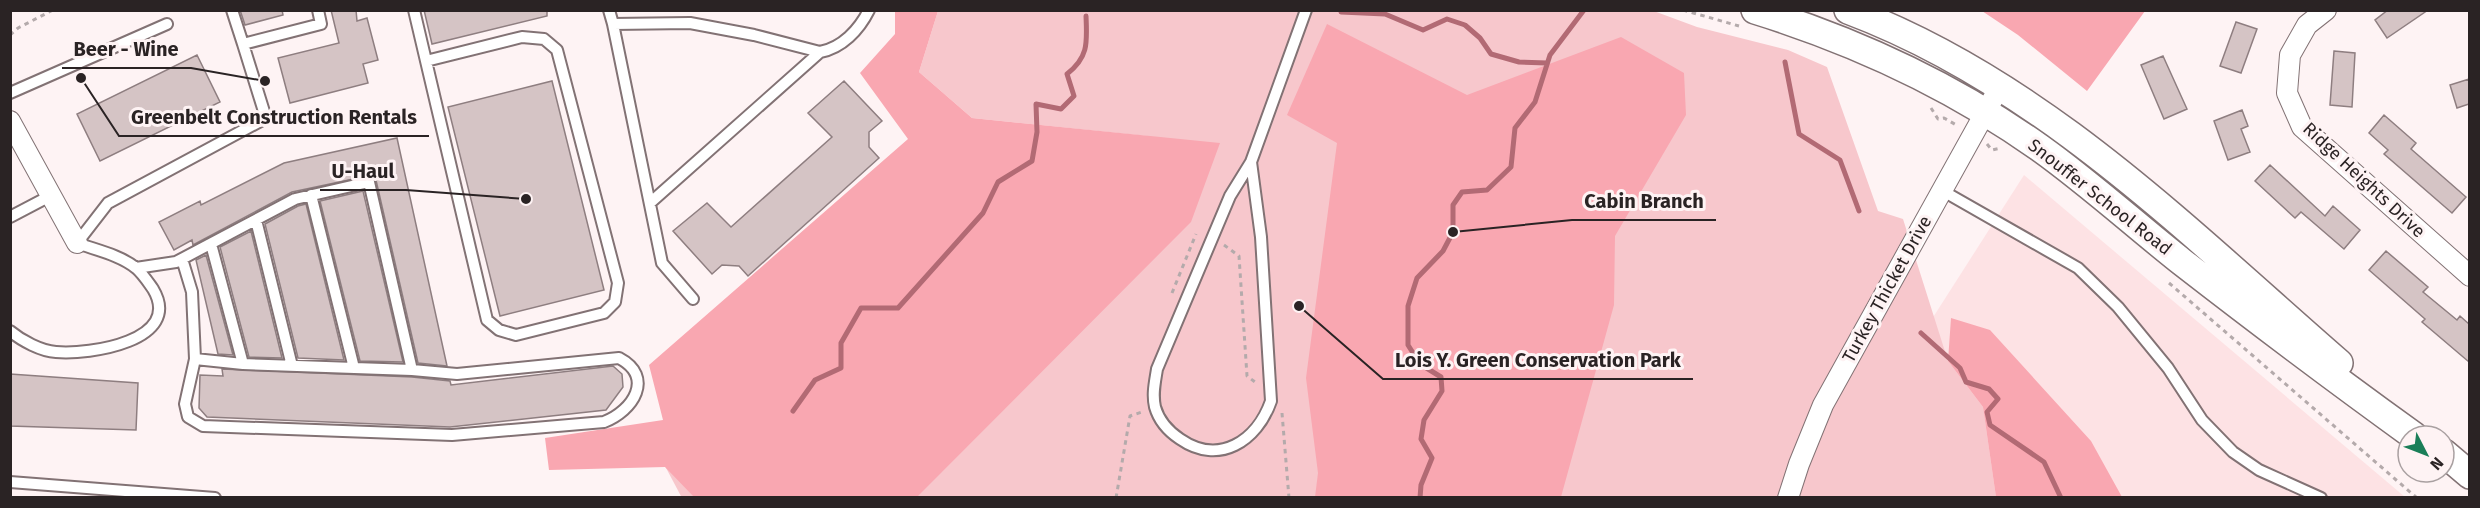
<svg xmlns="http://www.w3.org/2000/svg" width="2480" height="508" font-family="'Fira Sans',sans-serif">
  <style>
    .built { fill: #fde2e4 }
    .green { fill: #f7c7cc }
    .forest { fill: #f9a7b1 }
    .lines { fill: none; stroke-linecap: round; stroke-linejoin: round }
    .stream { stroke: #b26a74; stroke-width: 5 }
    .building { fill: #d5c4c5; stroke: #8e7e80; stroke-width: 1.5 }
    .service-casing { stroke: #827274; stroke-width: 14 }
    .minor-casing { stroke: #827274; stroke-width: 22 }
    .secondary-casing { stroke: #827274; stroke-width: 30 }
    .path { stroke: #b4aaab; stroke-width: 3; stroke-dasharray: 4.5 4.5; stroke-linecap: butt }
    .service { stroke: #fff; stroke-width: 10 }
    .minor { stroke: #fff; stroke-width: 20 }
    .secondary { stroke: #fff; stroke-width: 27 }
    .labels { text-anchor: middle; stroke-width: 6; stroke-linejoin: round; paint-order: stroke }
    .street-label { font-size: 18px; fill: #2a2324; stroke: #fef3f4 }
    .leader { fill: none; stroke: #2a2324; stroke-width: 2 }
    .callout-dot { fill: #2a2324; stroke: #fef3f4; stroke-width: 2 }
    .callout-label { font-size: 20px; text-anchor: middle; font-weight: bold; fill: #2a2324; stroke: #fef3f4; stroke-width: 6; stroke-linejoin: round; paint-order: stroke }
  </style>
  <rect width="100%" height="100%" fill="#fef3f4"/>
  <path class="built" d="M2024 175 2405 497 1851 498 1884 394Z"/>
  <path class="green" d="M1651 10 1697 27 1788 50 1827 67 1878 211 1903 219 1948 361 1983 407 1996 497 682 498 665 466 1147 136 972 118 919 72 938 11Z"/>
  <path class="forest" d="M895 11H938L919 72 972 118 1220 143 1191 222 917 497H694L665 467 549 470 545 438 663 420 649 365 908 139 860 73 895 34Z
    M1982 11 2145 10V11L2087 91 2018 35Z
    M1327 24 1467 95 1621 37 1684 73 1686 115 1615 236 1614 305 1561 497H1315L1318 473 1306 378 1337 143 1287 115Z
    M1951 318 1990 330 2091 441 2122 497H1996L1983 407 1948 361Z"/>
  <g class="lines">
    <path class="stream" d="M1341 12 1385 14 1423 30 1447 19 1465 25 1480 38 1491 54 1519 62 1547 63
      M1785 62 1799 134 1840 160 1859 211
      M1921 333 1960 368 1966 382 1989 389 1998 399 1987 412 1990 425 2044 462 2061 498
      M793 411 815 380 841 368V343L861 308H898L983 213 998 182 1032 161 1037 132 1036 104 1061 109 1074 96 1067 74C1089 57 1087 42 1086 16
      M1420 498 1421 485 1432 458 1421 439 1424 420 1442 391 1441 377 1420 364 1408 345V306L1417 278 1443 251 1453 232V205L1462 192 1487 190 1511 167 1515 128 1535 102 1550 55 1584 10"/>
  </g>
  <path class="building" d="M240 10H282L283 15 245 25Z
    M331 10H356L357 21 367 18 378 60 363 64 368 83 290 103 278 58 339 43Z
    M424 10H547V16L432 44Z
    M2388 10H2428L2387 38 2375 20Z
    M2236 22 2257 29 2241 73 2220 66Z
    M2334 51 2355 53 2352 107 2330 105Z
    M197 55 220 102 100 161 77 114Z
    M2163 56 2187 109 2164 119 2141 65Z
    M2469 79V104L2457 108 2450 85Z
    M552 81 604 290 500 316 448 107Z
    M844 81 882 121 869 132V147L879 158 748 276 739 266 722 265 712 274 673 231 707 203 731 227 832 137 808 113Z
    M2242 110 2248 126 2241 129 2250 152 2228 160 2214 121Z
    M2384 115 2416 143 2411 149 2466 197 2452 213 2384 154 2388 150 2369 133Z
    M397 138 447 366 418 363 376 180 372 175 292 192 193 245 192 240 174 250 159 222 200 201 201 205 284 163Z
    M2270 165 2325 216 2333 206 2360 230 2344 249 2301 212 2295 218 2255 181Z
    M363 191 403 362 360 361 320 201Z
    M306 204 344 360 298 358 265 224 298 206Z
    M251 231 282 358 249 357 220 247Z
    M2386 251 2428 287 2423 292 2457 320 2460 316 2469 324V362L2422 322 2425 319 2369 270Z
    M206 255 233 355 218 354 196 260Z
    M613 366 622 374 623 387 606 410 450 427 207 417 199 408 200 375 223 376 222 369 412 377 450 381 451 385Z
    M10 374 138 383 136 430 10 426Z"/>
  <g class="lines">
    <defs>
      <path id="service" d="M232 10 243 44
        M414 10 487 320 499 330 516 335 604 313 615 302 618 283 557 50 544 39 522 37 426 61
        M609 10 613 24
        M10 93 167 24
        M1251 162 1261 237 1271 401C1257 441 1219 466 1180 439 1168 431 1159 421 1155 407 1152 394 1155 382 1157 369L1230 196 1251 162 1306 10
        M1943 191 2078 268 2118 307 2168 368 2202 420 2233 452 2259 470 2321 498
        M311 195 354 368
        M650 203 820 52
        M10 217 50 196
        M256 220 292 366
        M211 244 243 364
        M182 259 192 292 195 359 185 404 188 417 203 426 452 435 604 422C633 411 655 377 619 358L457 374 412 370 243 364 195 359
        M136 268 176 262 295 199 369 182 412 370
        M693 299 662 263 613 24 690 23 754 35 820 52C842 48 859 30 869 10
        M10 331C22 341 41 351 56 352 89 355 184 341 153 289 148 282 143 274 136 268 120 255 96 250 77 243L108 203 266 118 243 44 321 24 318 10
        M10 482 215 498"/>
      <path id="minor" d="M2326 10 2307 25 2290 55 2287 93 2302 127 2470 276
        M10 121 77 243
        M1788 498 1799 464 1823 405 2000 86"/>
      <path id="secondary" d="M1755 10C1855 41 1954 87 2040 148 2089 183 2134 224 2182 262 2258 321 2335 379 2414 436
        M1848 10C2040 82 2187 231 2339 363
        M2444 453 2470 475"/>
    </defs>
    <use href="#service" class="service-casing"/>
    <use href="#minor" class="minor-casing"/>
    <use href="#secondary" class="secondary-casing"/>
    <path class="path" d="M1683 10 1739 26
      M10 35 18 28 53 10
      M1931 108 1938 119 1944 118 1958 126
      M1987 144 1992 150 2001 148
      M1224 245 1239 256 1247 376 1255 382
      M2169 283 2417 498
      M1172 293 1196 234
      M1282 413 1289 498
      M1116 498 1130 416 1142 412"/>
    <use href="#service" class="service"/>
    <use href="#minor" class="minor"/>
    <use href="#secondary" class="secondary"/>
  </g>
  <g class="labels">
    <g class="street-label">
      <text transform="translate(2364 180) rotate(43)" y="6">Ridge Heights Drive</text>
      <text transform="translate(2100 197) rotate(38)" y="6">Snouffer School Road</text>
      <text transform="translate(1887 289) rotate(-61)" y="6">Turkey Thicket Drive</text>
    </g>
  </g>
  <path class="leader" d="M265 81L191 68H62M81 78L119 136H429M526 199L406 190H320M1453 232L1572 220H1716M1299 306L1383 379H1693"/>
  <g class="callout-dot">
    <circle cx="265" cy="81" r="6"/>
    <circle cx="81" cy="78" r="6"/>
    <circle cx="526" cy="199" r="6"/>
    <circle cx="1453" cy="232" r="6"/>
    <circle cx="1299" cy="306" r="6"/>
  </g>
  <g class="callout-label">
    <text x="126" y="56">Beer - Wine</text>
    <text x="274" y="124">Greenbelt Construction Rentals</text>
    <text x="363" y="178">U-Haul</text>
    <text x="1644" y="208">Cabin Branch</text>
    <text x="1538" y="367">Lois Y. Green Conservation Park</text>
  </g>
  <rect width="2480" height="508" fill="none" stroke="#2a2324" stroke-width="24"/>
  <g transform="translate(2426 454) rotate(132)"><circle r="28" fill="#fef3f4" stroke="#a9a0a1" stroke-width="1.5"/>
  <path d="M0-4.5L10 22L0 15L-10 22Z" fill="#1a7e58"/>
  <text y="-9" font-size="16" font-weight="bold" text-anchor="middle" fill="#2a2324">N</text>
  </g>
</svg>
